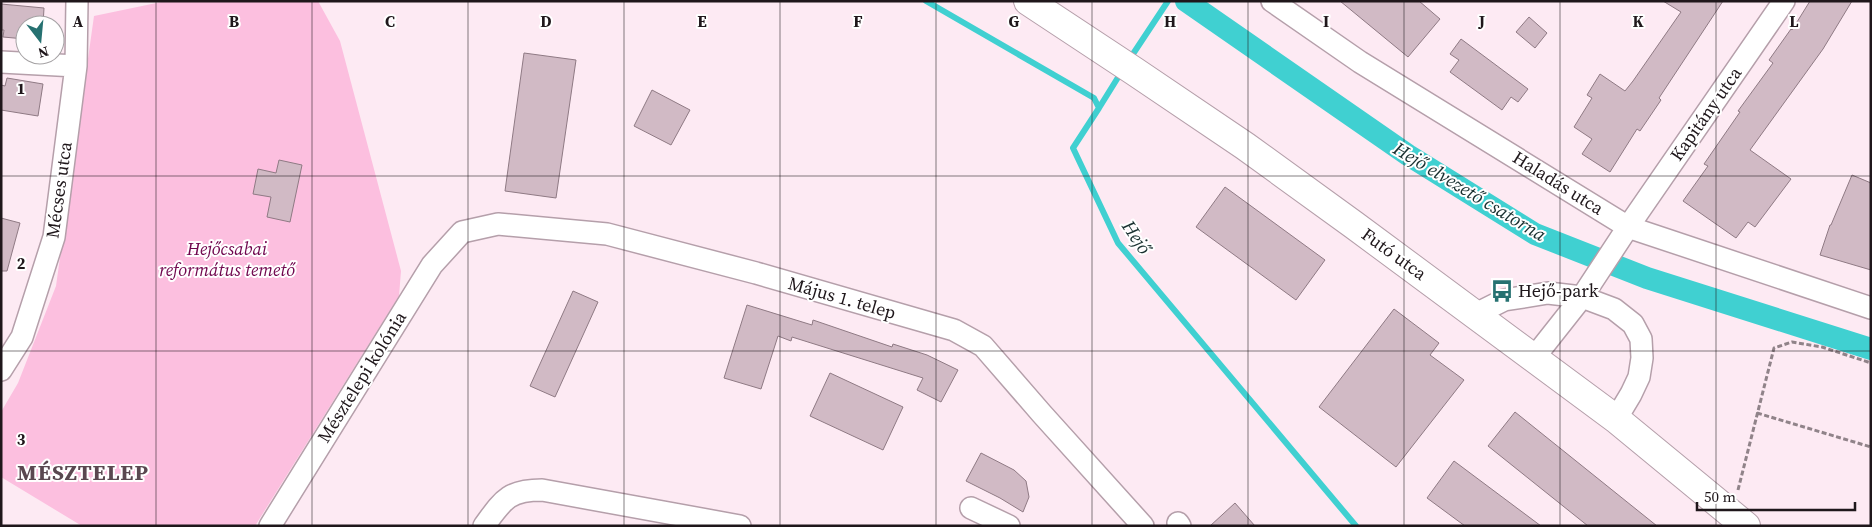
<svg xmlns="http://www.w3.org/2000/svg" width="1872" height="527" font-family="'Source Serif 4',serif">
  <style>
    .green { fill: #fcbfdf }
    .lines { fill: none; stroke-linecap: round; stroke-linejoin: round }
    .stream { stroke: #40d0d1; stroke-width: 6 }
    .canal { stroke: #40d0d1; stroke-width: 22 }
    .building { fill: #d1bac5; stroke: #8f7a84 }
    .minor-casing { stroke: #b59faa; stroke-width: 24 }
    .major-casing { stroke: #b59faa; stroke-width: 30 }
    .path { stroke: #908389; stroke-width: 3; stroke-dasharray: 5 2.5; stroke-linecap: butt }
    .minor { stroke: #fff; stroke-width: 21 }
    .major { stroke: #fff; stroke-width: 28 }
    .grid { fill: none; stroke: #1f171b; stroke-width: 1; stroke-opacity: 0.55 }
    .labels { text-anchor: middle; stroke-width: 4; stroke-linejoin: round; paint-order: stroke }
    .street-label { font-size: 18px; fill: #1f171b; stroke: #fff }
    .park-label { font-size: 18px; font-style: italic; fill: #6f054d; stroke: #fff }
    .poi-label { font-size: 18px; fill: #1f171b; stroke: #fff; text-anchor: start }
    .water-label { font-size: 19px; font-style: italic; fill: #193030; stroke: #fff }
    .district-label { font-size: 22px; font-weight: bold; letter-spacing: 1px; fill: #5a4750; stroke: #fff }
    .grid-label { font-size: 16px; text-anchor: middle; font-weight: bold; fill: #1f171b; stroke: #fff; stroke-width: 4; stroke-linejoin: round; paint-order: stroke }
  </style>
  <rect width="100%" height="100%" fill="#fdeaf3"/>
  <path class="green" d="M166 1H318L340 41 401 271 399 296 255 526H82L1 477V412L18 383 56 286 94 16Z"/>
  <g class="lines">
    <path class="stream" d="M926 1 1094 98 1099 108 1073 148 1118 243 1356 526
      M1129 60 1168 1
      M1099 108 1122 71"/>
    <path class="canal" d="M1186 1 1408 155 1535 234 1647 278 1871 349"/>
  </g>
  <path class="building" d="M1340 1H1419L1440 19 1408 57Z
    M1663 1H1723L1659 98 1661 100 1640 131 1637 129 1610 172 1582 154 1592 139 1574 127 1592 98 1587 95 1600 74 1625 91 1633 81 1681 12Z
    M1810 1H1852L1823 49 1750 150 1791 179 1755 227 1748 222 1736 238 1683 201 1708 166 1704 164 1740 112 1738 111 1773 63 1769 60 1791 29 1792 30Z
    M1 4 44 8 43 25H25V39L3 37 4 30H1Z
    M1529 17 1547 33 1535 48 1516 32Z
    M1461 39 1528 89 1518 102 1511 97 1502 110 1450 72 1459 60 1450 54Z
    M524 53 576 60 556 198 505 191Z
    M7 78 43 84 38 116 1 110V85L5 86Z
    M652 90 690 110 671 145 634 126Z
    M279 160 302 165 290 222 267 217 271 197 253 194 258 169 276 173Z
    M1852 175 1871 183V270L1820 255 1830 225H1831Z
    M1225 187 1325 260 1296 300 1196 227Z
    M1 218 20 223 7 271H1Z
    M573 291 598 302 555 397 530 386Z
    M747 305 812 325 813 320 892 347 893 344 927 355 958 370 941 402 917 390 923 378 792 337 791 341 778 336 761 389 724 378Z
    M1394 309 1439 343 1430 355 1464 380 1396 467 1319 407Z
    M830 373 903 407 883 450 810 416Z
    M1515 412 1657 526H1588L1488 446Z
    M981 453 1014 470 1026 481 1029 497 1023 512 1000 498 966 481Z
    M1454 461 1541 526H1465L1427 498Z
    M1235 503 1255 526H1210Z"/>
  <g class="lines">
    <defs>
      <path id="minor" d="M1272 1 1360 62 1628 227 1871 308
        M1 62 76 66
        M1476 314 1504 300 1548 293 1582 297 1614 309 1633 324 1641 339 1642 358 1639 377 1631 394 1616 419
        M1533 359 1582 297 1628 227 1784 1
        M1 370 22 337 54 237 76 66 77 1
        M971 508 1009 526
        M1178 523 1180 526
        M270 526 432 265 462 232 498 224 607 234 756 273 954 330 983 346 1042 414 1143 526
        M484 526C503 500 508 490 542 490L740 526"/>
      <path id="major" d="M1028 1 1134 71 1245 146 1354 225 1616 419 1746 526"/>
    </defs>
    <use href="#minor" class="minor-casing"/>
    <use href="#major" class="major-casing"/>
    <path class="path" d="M1757 413 1871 447
      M1738 490 1774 348 1792 342 1822 347 1871 363"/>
    <use href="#minor" class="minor"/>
    <use href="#major" class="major"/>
  </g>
  <path class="grid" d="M156 1V526M312 1V526M468 1V526M624 1V526M780 1V526M936 1V526M1092 1V526M1248 1V526M1404 1V526M1560 1V526M1716 1V526M1 176H1871M1 351H1871"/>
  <defs>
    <symbol id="bus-bare" viewBox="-9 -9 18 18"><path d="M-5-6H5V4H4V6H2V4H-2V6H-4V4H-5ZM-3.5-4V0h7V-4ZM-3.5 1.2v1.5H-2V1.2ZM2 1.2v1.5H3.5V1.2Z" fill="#267171" stroke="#fff" stroke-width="2.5" paint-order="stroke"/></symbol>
  </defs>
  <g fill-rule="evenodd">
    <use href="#bus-bare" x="1486" y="275" width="32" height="32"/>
  </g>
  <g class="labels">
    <g class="street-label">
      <text transform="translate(1706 114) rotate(-55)" y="6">Kapitány utca</text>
      <text transform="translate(1558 183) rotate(32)" y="6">Haladás utca</text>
      <text transform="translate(59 190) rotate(-82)" y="6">Mécses utca</text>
      <text transform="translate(1394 254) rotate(36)" y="6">Futó utca</text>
      <text transform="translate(842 298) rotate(16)" y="6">Május 1. telep</text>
      <text transform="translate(362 377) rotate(-58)" y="6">Mésztelepi kolónia</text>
    </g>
    <g class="park-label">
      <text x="227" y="255">Hejőcsabai<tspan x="227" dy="21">református temető</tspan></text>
    </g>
    <g class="poi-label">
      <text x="1518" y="297">Hejő-park</text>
    </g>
    <g class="water-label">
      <text transform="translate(1470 191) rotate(31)" y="7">Hejő elvezető csatorna</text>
      <text transform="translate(1137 237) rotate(56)" y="7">Hejő</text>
    </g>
    <g class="district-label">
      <text x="83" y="480">MÉSZTELEP</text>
    </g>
  </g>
  <g class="grid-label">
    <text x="78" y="27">A</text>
    <text x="234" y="27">B</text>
    <text x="390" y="27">C</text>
    <text x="546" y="27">D</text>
    <text x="702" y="27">E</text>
    <text x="858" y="27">F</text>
    <text x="1014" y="27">G</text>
    <text x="1170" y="27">H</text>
    <text x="1326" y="27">I</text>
    <text x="1482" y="27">J</text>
    <text x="1638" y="27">K</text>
    <text x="1794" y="27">L</text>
    <text x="21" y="94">1</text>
    <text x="21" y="269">2</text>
    <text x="21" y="445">3</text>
  </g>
  <rect width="1872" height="527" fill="none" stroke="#1f171b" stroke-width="5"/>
  <g transform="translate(40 40) rotate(164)"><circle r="24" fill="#ffffff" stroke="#a5a2a4"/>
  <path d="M0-4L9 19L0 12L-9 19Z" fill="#267171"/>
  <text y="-8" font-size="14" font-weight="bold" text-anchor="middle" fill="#1f171b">N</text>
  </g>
  <path d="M1697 502v8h158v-8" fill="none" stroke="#1f171b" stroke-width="2.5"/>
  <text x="1704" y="502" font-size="15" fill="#1f171b" stroke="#ffffff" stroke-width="4" paint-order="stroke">50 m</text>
</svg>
